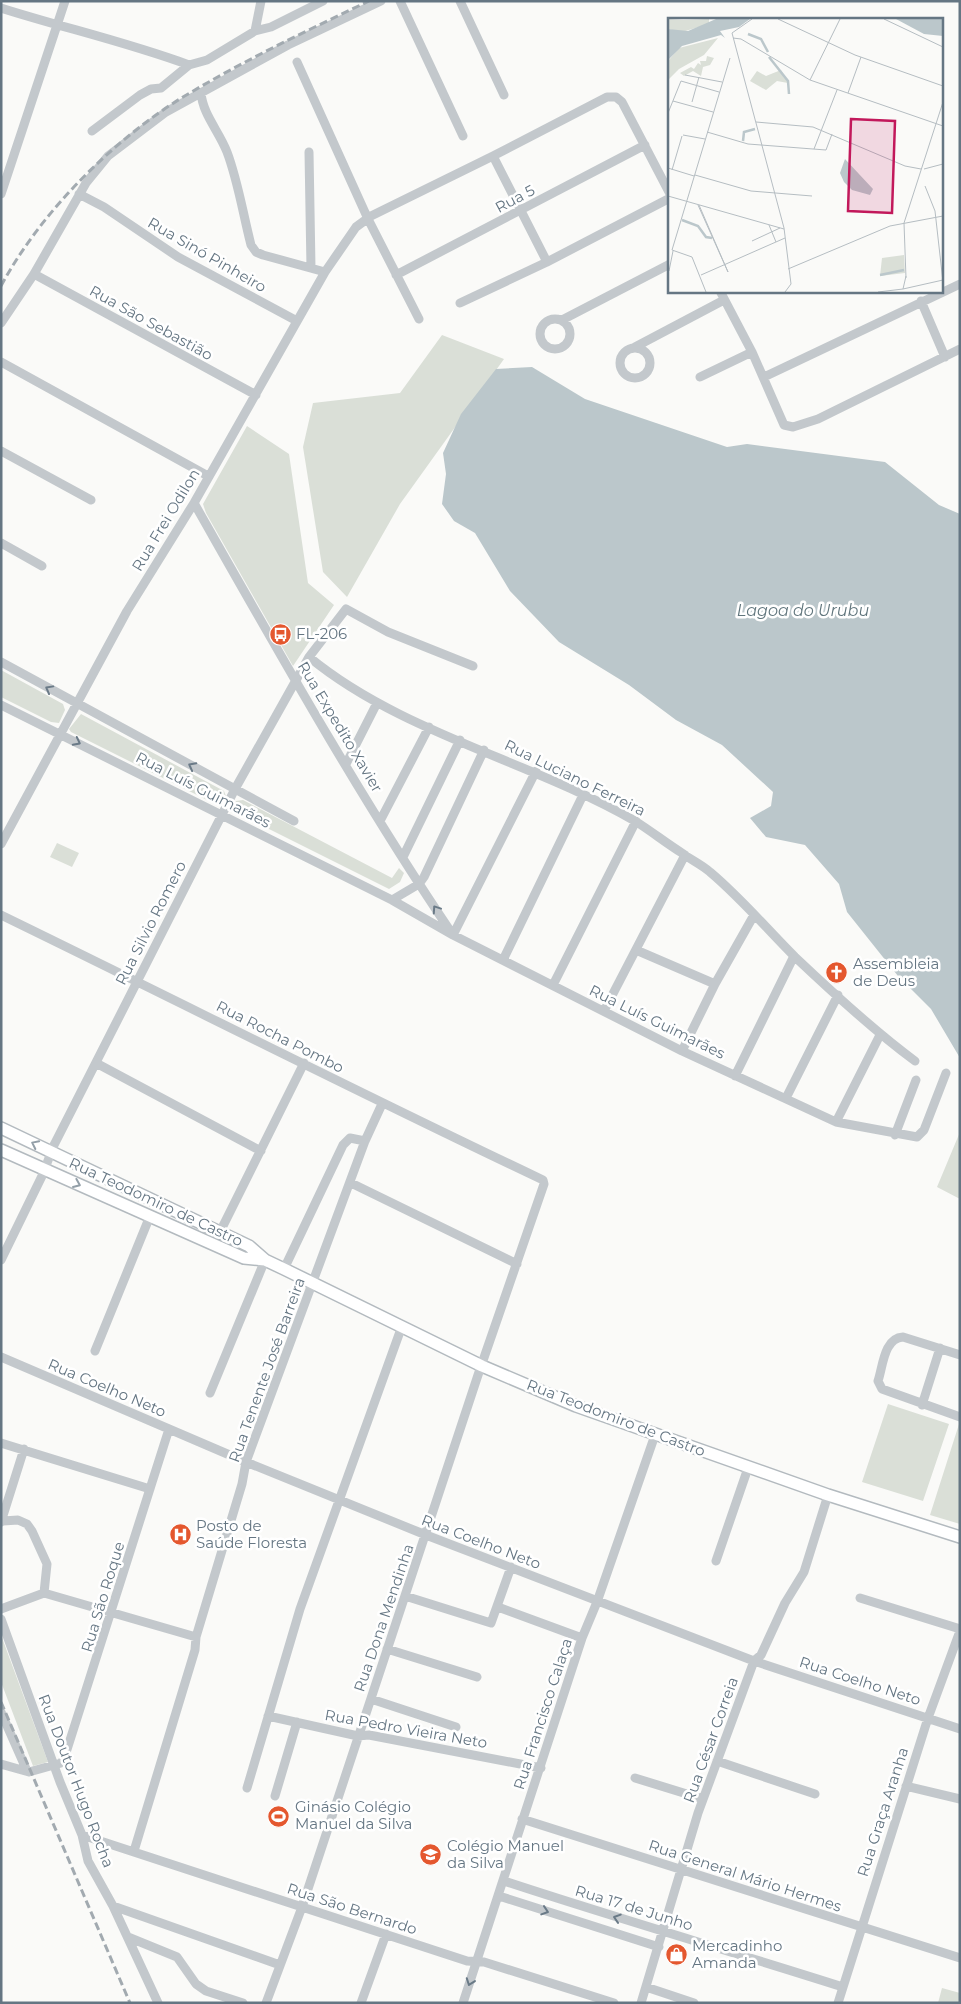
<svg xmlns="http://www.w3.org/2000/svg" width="961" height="2004" font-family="Montserrat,sans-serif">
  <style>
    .green { fill: #dadfd7 }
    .water { fill: #bbc7cb }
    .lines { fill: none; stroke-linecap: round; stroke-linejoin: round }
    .secondary-casing { stroke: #b3babf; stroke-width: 14 }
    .street { stroke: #c3c8cc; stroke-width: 9 }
    .secondary { stroke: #fff; stroke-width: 11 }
    .rail { stroke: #a2aab0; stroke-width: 3; stroke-dasharray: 8 4; stroke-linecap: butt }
    .oneway { stroke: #6a7a87 }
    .oneway2 { stroke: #939fa8 }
    .labels { text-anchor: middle; stroke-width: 5; stroke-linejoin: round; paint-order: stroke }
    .street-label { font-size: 15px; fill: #657683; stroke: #fff }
    .poi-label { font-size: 15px; fill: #657683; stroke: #fff; text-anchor: start }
    .water-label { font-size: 16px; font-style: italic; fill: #60757c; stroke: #fff }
    .inset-river { fill: none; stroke: #bbc7cb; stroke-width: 2.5 }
    .inset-road { fill: none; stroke: #b5bdc2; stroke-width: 1 }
    .view { fill: #c2185b; fill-opacity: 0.15; stroke: #c2185b; stroke-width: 2.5 }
    .inset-edge { fill: none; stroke: #657683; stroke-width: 2.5 }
  </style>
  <rect width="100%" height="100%" fill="#fafaf8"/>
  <path class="green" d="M442 335 504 359 400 504 347 597 323 572 303 447 313 403 400 393Z
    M247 426 289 454 308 583 334 605 293 666 206 513 203 504Z
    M1 670 63 704 65 710 59 723 51 722 1 697Z
    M81 714 224 791 226 796 217 805 71 732 69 729Z
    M243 800 392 878 399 868 404 873 400 882 389 889 235 812 232 807 236 801Z
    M57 843 79 853 72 867 50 857Z
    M960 1132V1199L937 1187Z
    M888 1404 949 1424 923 1501 862 1482Z
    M960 1421V1524L930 1515Z
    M1 1635 48 1762 33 1766 1 1682Z
    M942 1988 960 1993V2003H938Z"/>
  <path class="water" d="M532 367 585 399 727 447 747 444 885 462 939 505 960 514V1058L931 1009 898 976 847 912 839 884 805 845 766 837 750 818 771 806 773 792 722 745 676 720 629 685 559 642 510 591 475 533 454 521 442 504 446 474 443 453 461 414 496 369Z"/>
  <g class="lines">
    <defs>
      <path id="secondary" d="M1 1128 249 1246 265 1260
        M1 1150 244 1258 265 1260 284 1269 482 1366 576 1406 828 1495 960 1537"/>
    </defs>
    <use href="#secondary" class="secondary-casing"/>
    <path class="street" d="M400 1 463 136
      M460 1 504 95
      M1 8C64 28 127 42 189 65
      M255 31 261 1
      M297 62 368 219 419 319
      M201 93C203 115 219 131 227 152 238 181 243 214 251 245L256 252 263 255 325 272
      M92 131 140 95 151 89 161 88 189 65 207 60 255 31 271 27 323 1
      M309 152 311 268
      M493 156 547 262
      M1 194 65 1
      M79 194 104 207 178 257 297 321
      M34 274 256 395
      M396 275 645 145
      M720 291 752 352 784 425 793 427 818 419 960 349
      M921 301 945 357
      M460 303 547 262 670 198
      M540 334a15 15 0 1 1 30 0a15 15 0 1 1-30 0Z
      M562 320 670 264
      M1 323 34 274 86 183 108 156 166 112 288 45 381 1
      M635 347 724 300
      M620 363a15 15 0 1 1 30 0a15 15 0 1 1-30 0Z
      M1 362 208 476
      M700 377 752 352
      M764 377 960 284
      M1 451 91 500
      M194 503C277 649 359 796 453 935L536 771
      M1 543 42 566
      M309 657C401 733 531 761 635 821 651 831 666 843 682 853 691 860 701 864 710 872 741 898 767 929 795 957 833 993 873 1030 915 1061
      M1 662 294 821
      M1 705 392 900 453 935 682 1051 836 1122 917 1137 924 1130 946 1073
      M346 764 377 703
      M380 821 429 727
      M1 844 127 611 194 503 325 272 356 227 371 216 493 156 607 97H616L622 102 670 194
      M403 857 460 740
      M392 900 419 884 424 877 484 750
      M1 915C182 1003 361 1094 543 1180L544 1184 478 1375 302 1907 266 2003
      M636 950 715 984
      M503 960 583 795
      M553 985 636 821
      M604 1011 685 855
      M682 1051 715 984 754 915
      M96 1063 261 1151
      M735 1076 794 956
      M786 1098 838 995
      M836 1122 880 1035
      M895 1135 916 1080
      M351 1183 517 1264
      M220 1232 304 1063
      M1 1260 42 1176 54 1145 235 789 309 657 346 609 388 632 473 666
      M284 1269 343 1145 350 1138 365 1141
      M95 1351 150 1216
      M960 1355 903 1337C884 1338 883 1366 878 1381L882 1389 960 1417
      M1 1357 246 1462 426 1535 754 1661 960 1729
      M210 1393 265 1260
      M922 1405 940 1348
      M1 1443 150 1489
      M3 1521 18 1520 27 1524 32 1531 47 1564 44 1593
      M1 1522 24 1449
      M716 1561 748 1468
      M405 1596 491 1623 511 1567
      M860 1598 960 1629
      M498 1607 582 1638
      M1 1609 44 1593 196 1637
      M1 1619 60 1782 82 1835 88 1861 113 1906 158 2003
      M387 1649 477 1677
      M371 1699 456 1727
      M1 1712 27 1771
      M268 1716 358 1736 369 1735 541 1768
      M717 1761 815 1794
      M1 1764 29 1772 61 1763 64 1759 169 1429
      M635 1778 703 1799
      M906 1786 960 1799
      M247 1788 300 1609 402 1326
      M275 1796 297 1722
      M522 1819 960 1958
      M82 1835 467 1961 484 1962 614 2003
      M134 1851 195 1650 196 1637 242 1484 246 1462 365 1141 382 1104
      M504 1881C616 1918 730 1951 843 1987
      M499 1896 659 1947
      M113 1906 280 1965
      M128 1937 177 1957 196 1984 206 1991 243 2003
      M646 1987 694 2003
      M361 2003 386 1934
      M463 2003 582 1638 597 1602 655 1435
      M641 2003 698 1813 754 1661 761 1655 785 1603 804 1572 828 1495
      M838 2003 928 1718 960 1631"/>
    <use href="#secondary" class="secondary"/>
    <path class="rail" d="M1 286C40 213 113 140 183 97 243 61 306 31 369 1
      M1 1702 130 2003"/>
  </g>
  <defs><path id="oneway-chevron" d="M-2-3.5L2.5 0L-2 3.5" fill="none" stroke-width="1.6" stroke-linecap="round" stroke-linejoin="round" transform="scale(1.25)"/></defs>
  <g class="oneway">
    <use href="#oneway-chevron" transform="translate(49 689) rotate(-151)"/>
    <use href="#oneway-chevron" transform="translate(77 742) rotate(27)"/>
    <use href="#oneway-chevron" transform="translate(192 766) rotate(-152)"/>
    <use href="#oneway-chevron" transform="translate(436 909) rotate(-124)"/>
    <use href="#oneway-chevron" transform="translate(545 1911) rotate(18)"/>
    <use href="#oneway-chevron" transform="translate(617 1918) rotate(-162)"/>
    <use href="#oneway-chevron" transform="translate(470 1982) rotate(110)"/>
  </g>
  <g class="oneway2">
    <use href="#oneway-chevron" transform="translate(35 1144) rotate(-154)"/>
    <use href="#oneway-chevron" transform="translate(77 1184) rotate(23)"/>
  </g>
  <defs>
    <symbol id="bus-disc" viewBox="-11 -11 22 22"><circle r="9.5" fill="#e4572e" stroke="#fff"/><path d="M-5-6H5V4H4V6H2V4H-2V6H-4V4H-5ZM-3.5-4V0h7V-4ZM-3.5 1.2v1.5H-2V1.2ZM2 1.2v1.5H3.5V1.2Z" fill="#fff"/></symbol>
    <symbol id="church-disc" viewBox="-11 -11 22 22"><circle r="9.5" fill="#e4572e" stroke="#fff"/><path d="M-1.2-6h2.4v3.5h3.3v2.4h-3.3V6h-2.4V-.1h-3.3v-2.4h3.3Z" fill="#fff"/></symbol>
    <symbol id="hospital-disc" viewBox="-11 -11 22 22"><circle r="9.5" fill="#e4572e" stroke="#fff"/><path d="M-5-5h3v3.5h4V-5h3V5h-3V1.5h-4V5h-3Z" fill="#fff"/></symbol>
    <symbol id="stadium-disc" viewBox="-11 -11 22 22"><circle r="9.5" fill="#e4572e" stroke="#fff"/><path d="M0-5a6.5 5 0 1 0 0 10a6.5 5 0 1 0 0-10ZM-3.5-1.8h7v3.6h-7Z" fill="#fff"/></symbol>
    <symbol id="school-disc" viewBox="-11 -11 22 22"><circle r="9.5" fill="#e4572e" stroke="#fff"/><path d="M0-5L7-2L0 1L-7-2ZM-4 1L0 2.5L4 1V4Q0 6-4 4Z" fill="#fff"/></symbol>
    <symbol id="shop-disc" viewBox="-11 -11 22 22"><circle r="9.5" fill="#e4572e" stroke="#fff"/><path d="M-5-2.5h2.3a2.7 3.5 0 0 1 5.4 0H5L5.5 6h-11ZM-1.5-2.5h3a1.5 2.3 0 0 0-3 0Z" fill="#fff"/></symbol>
  </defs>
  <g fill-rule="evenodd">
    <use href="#bus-disc" x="268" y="622" width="25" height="25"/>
    <use href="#church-disc" x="824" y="960" width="25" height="25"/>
    <use href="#hospital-disc" x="168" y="1522" width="25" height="25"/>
    <use href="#stadium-disc" x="266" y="1804" width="25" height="25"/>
    <use href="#school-disc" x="418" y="1842" width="25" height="25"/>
    <use href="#shop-disc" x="664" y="1942" width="25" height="25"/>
  </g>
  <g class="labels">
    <g class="street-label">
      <text transform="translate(515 199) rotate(-28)" y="5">Rua 5</text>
      <text transform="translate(207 255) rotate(30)" y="5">Rua Sinó Pinheiro</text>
      <text transform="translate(151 323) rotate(29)" y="5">Rua São Sebastião</text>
      <text transform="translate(166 520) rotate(-59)" y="5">Rua Frei Odilon</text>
      <text transform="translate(340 727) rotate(59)" y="5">Rua Expedito Xavier</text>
      <text transform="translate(575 778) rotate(26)" y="5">Rua Luciano Ferreira</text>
      <text transform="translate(203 790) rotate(27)" y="5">Rua Luís Guimarães</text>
      <text transform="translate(151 923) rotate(-63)" y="5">Rua Silvio Romero</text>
      <text transform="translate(657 1022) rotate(26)" y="5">Rua Luís Guimarães</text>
      <text transform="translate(280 1037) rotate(27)" y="5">Rua Rocha Pombo</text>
      <text transform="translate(156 1202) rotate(25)" y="5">Rua Teodomiro de Castro</text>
      <text transform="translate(267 1370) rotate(-70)" y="5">Rua Tenente José Barreira</text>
      <text transform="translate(107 1388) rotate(23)" y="5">Rua Coelho Neto</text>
      <text transform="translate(616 1418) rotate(21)" y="5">Rua Teodomiro de Castro</text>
      <text transform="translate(481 1542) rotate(21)" y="5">Rua Coelho Neto</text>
      <text transform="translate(103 1597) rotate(-73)" y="5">Rua São Roque</text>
      <text transform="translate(384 1618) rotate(-71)" y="5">Rua Dona Mendinha</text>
      <text transform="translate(860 1681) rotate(18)" y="5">Rua Coelho Neto</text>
      <text transform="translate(543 1714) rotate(-72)" y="5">Rua Francisco Calaça</text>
      <text transform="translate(406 1729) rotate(10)" y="5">Rua Pedro Vieira Neto</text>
      <text transform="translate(711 1740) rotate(-70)" y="5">Rua César Correia</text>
      <text transform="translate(76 1781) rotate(69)" y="5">Rua Doutor Hugo Rocha</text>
      <text transform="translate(883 1812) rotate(-72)" y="5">Rua Graça Aranha</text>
      <text transform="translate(745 1876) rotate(18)" y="5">Rua General Mário Hermes</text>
      <text transform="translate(634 1908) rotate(17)" y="5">Rua 17 de Junho</text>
      <text transform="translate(352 1909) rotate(18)" y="5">Rua São Bernardo</text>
    </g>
    <g class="poi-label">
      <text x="296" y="639">FL-206</text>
      <text x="853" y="969">Assembleia<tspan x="853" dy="17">de Deus</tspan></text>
      <text x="196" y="1531">Posto de<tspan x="196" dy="17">Saúde Floresta</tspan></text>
      <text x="295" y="1812">Ginásio Colégio<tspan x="295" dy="17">Manuel da Silva</tspan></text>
      <text x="447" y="1851">Colégio Manuel<tspan x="447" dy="17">da Silva</tspan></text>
      <text x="692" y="1951">Mercadinho<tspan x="692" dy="17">Amanda</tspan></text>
    </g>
    <g class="water-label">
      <text x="803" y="616">Lagoa do Urubu</text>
    </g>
  </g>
  <g transform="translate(668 18)">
    <rect width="275" height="275" fill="#fafaf8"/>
    <path d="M0 1 15 2 41 1V6L14 14 0 11ZM50 20 36 37 11 51 0 62V43L11 30ZM39 38 46 40 42 47 35 49 33 58 25 53 16 58 12 55 23 49 26 51 30 45 33 47 32 43H38ZM113 52 120 65 109 63 98 72 82 63 89 53 98 58ZM236 237 237 255 212 258 214 240Z" fill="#dadfd7"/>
    <path d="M48 1H82L71 9 52 13 57 20 53 17 14 28 1 41 0 11 20 13ZM228 1H275V18L256 16ZM177 141 205 171 202 177 184 172 176 164 172 155Z" fill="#bbc7cb"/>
    <path class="inset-river" d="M80 16 93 21 100 34M101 39 120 63 121 76M75 123 76 114 87 111M14 202 30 208 38 219 44 220M212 257 236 252"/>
    <path class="inset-road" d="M84 1 64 15 116 210 123 266 117 274M110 1 187 37 275 68M216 1 275 29M65 20 73 21 142 62 275 108M17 57 54 64M142 62 172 1M180 75 193 39M5 83 45 94M24 84 31 59M0 95 13 63 51 74M88 104 145 109 237 148 253 151M39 114 80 126 158 132 164 116M15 117 37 121M146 131 169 72M0 150 26 158M256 151 275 146M4 152 14 118M27 157 83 173 144 178M257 168 267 193 275 264M0 178 116 211M30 187 60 254 31 187M101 207 108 224M84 223 112 210M120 251 222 208 275 198M1 253 5 233M33 257 117 220M238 260 236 205 275 84M235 271 275 262M38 274 24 239 4 232 62 40M210 274 235 271 238 258"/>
    <path class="view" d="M183 101 227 103 224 195 180 193Z"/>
    <rect width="275" height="275" class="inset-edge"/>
  </g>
  <rect width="961" height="2004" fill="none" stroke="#657683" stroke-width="5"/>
</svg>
